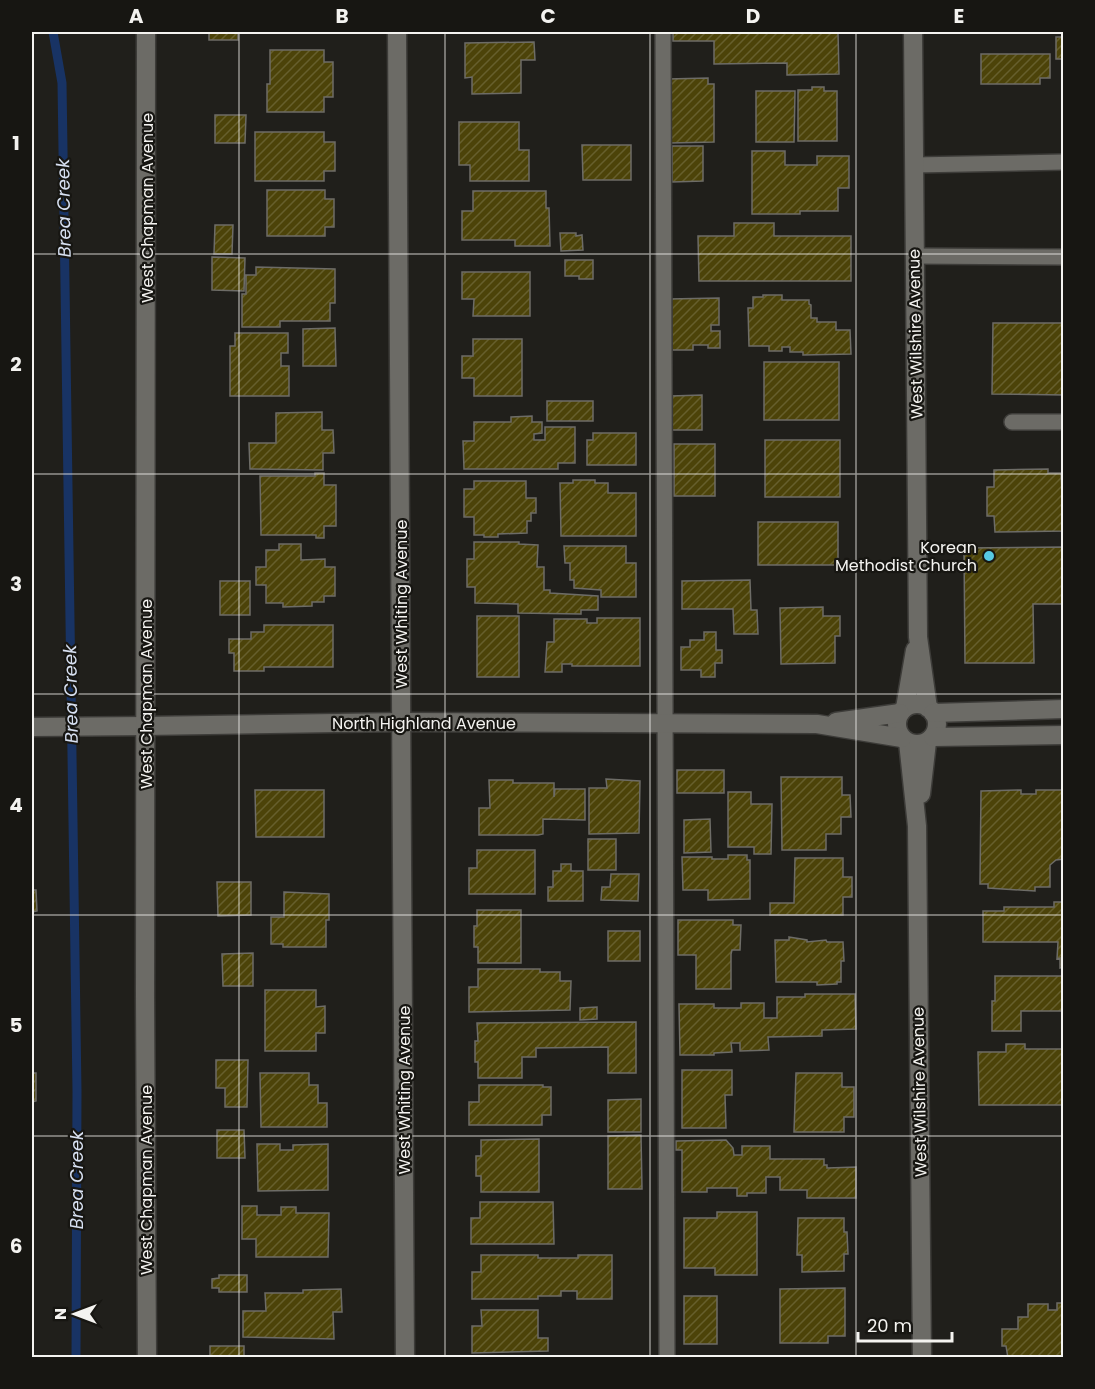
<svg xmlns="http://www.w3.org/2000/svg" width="1095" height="1389" font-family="Poppins,sans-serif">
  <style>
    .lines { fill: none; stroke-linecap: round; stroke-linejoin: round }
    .stream { stroke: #183364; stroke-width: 9 }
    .building { fill: url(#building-hatch); stroke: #6d6c67; stroke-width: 1.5 }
    .service-casing { stroke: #3d3c39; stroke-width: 18 }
    .minor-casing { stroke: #3d3c39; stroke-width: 21 }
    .tertiary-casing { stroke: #3d3c39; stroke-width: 21 }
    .secondary-casing { stroke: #3d3c39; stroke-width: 21 }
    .service { stroke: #6c6b66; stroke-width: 15 }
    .minor { stroke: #6c6b66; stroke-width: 18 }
    .tertiary { stroke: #6c6b66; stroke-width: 18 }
    .secondary { stroke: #6c6b66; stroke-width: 18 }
    .grid { fill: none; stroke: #f4f3f0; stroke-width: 1.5; stroke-opacity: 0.55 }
    .poi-dot { fill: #57c9e3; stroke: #171612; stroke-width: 2 }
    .labels { text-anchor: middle; stroke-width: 4.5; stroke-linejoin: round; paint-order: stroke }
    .street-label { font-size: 16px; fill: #f4f3f0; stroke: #171612 }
    .poi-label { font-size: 16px; fill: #f4f3f0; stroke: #171612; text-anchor: end }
    .water-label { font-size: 18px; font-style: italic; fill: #d8e1f2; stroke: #171612 }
    .neatline { fill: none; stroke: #f4f3f0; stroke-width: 2 }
    .grid-label { font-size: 20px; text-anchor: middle; font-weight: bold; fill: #f4f3f0 }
  </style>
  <defs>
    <pattern id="building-hatch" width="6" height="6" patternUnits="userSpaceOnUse" patternTransform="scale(1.5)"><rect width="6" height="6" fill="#4c4309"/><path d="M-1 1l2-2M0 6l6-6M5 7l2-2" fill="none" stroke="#665f2d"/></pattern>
  </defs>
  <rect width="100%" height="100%" fill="#201f1b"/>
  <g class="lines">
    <path class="stream" d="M53 32 62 83 77 1091 76 1358"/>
  </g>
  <path class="building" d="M209 32H238V40H209Z
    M673 32H838L839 74 787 75V63L714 64V41H673Z
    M1056 37H1064V59H1056Z
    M534 42 535 60H521V93L472 94V77L465 78V43Z
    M270 50H324V62H333V97H324V112H267V84H270Z
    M981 54H1050V78H1040V84H981Z
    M708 78V84H714V142L669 143 668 79Z
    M812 87H824V91H837V141H798V90H812Z
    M756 91H795L794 142H756Z
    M215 115H246L245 143H215Z
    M459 122H519V150H529V181H470V165H459Z
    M255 132H324V142H335V171H324V181H255Z
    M582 145H631V180H583Z
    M672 146H703V181L672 182Z
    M752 151H785V165H817V156H849V188H838V211H800V214H752Z
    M267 190H325V199H334V227H325V236H267Z
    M473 191H546V208H549L550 246H515V240H462V211H473Z
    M734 223H774V236H851V281H699L698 236H734Z
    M215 225H233L232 254H214Z
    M560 233H576V236L582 235 583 250 561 251Z
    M212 257 245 258 244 291 212 290Z
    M565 260H593V279H579V276H565Z
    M256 267 335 269V303H330V321H280V327H242V294H246V275H256Z
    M462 272H530V316H473L474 299H462Z
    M763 295H782V300H809V304L811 305V318H817V322H836V330H850L851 354 803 355V352H790V347H782V351H769V346H749L748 308H753V297H763Z
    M719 298V325H711V331H720V348H708V345H693V350H669V299Z
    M993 323H1064V395L992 394Z
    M335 328 336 366H303V329Z
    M235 333H288V353H281V366H289V396H230V346H235Z
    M473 339H522V396H474V378H462V356H473Z
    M764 362H839V420H764Z
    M702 395V430H671V396Z
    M547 401H593V421H547Z
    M322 412V430H333L334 453H323V470L250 469 249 443H276V413Z
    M532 416V422H542V433L534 434V440H545V427H575V463H558V469H464L463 441H474V422H511V417Z
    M593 433H636V465H587V440H593Z
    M765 440H840V497H765Z
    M674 444H715V496H674Z
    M1048 469V473H1061L1064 531 995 532 994 516H987V487H994V470Z
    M315 473H324V485H336V526H324V538H316V535H261L260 476H315Z
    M573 480H595V483H608V493H636V536H561L560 483H573Z
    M474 481H526V498H536V513H531V521H527V533L498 534V537H484V535H474V517H464V489H474Z
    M758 522H838V565H758Z
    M474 542H519V544L538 545 537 567H544V590H550V593L598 596V610H581V614L518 613V604L475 603V587H467V559H474Z
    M279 544H301V560L325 559V567H335V596H324V602H312V606L283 607V603H266V585H256V567H266V550H279Z
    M564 546H626V563H636V597H601V590L574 588V580H570V563H565Z
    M1064 547V604H1033L1034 663H965L964 548Z
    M750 580 751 610H757L758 634H734L733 609H682V581Z
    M220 581H250V615H220Z
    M823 607V616H840V636H835V663L781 664 780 608Z
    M477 616H519V677H477Z
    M597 618H640V666H572V664H562V672H545L547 642H554V619H587V623H597Z
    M264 625H333V667H264V671H234V653H229V639H251V632H264Z
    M704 632H716V650H722V663H715V677H701V670H681V647H690V640H704Z
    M677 770H724V793H677Z
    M781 777H842V795H850L851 817H841V834H826V850H782Z
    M606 779 640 781 639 833 589 834V788H607Z
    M489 780H513V783H554V797L555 789H585V820L543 819V834L538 835H479V808H490Z
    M255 790H324V837H256Z
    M1021 790V794H1036V790H1064V859L1056 860 1050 865V887H1035V891L988 888V884H980L981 791Z
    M728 792H751V804H772L771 854H754V847H728Z
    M710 819 711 852 684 853V820Z
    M588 839H616V870H588Z
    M477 850H535V894H469V868H477Z
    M728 855H747V860H750V899L708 900V890H683L682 857H712V859H728Z
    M795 858H843V877H852V897H843V915H770V903H794Z
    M561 864H571V871H583V901H548V887H553V871H561Z
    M611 874H639L638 901 601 900 602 887H610Z
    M217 882H251V915L218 916Z
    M32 890H36L37 911 32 912Z
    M284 892 329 894V920H326V947H283V944H271V917H284Z
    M1054 902H1064V926H1062L1064 967 1060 968V958L1057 959 1058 942H983V911H1004V907H1054Z
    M477 910H521V963H478V947H474V926H477Z
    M678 920H733V925H741L740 950H732L731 954V989H696V955H678Z
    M608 931H640V961H608Z
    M789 937 807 940V942L826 940 827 942H843L844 961H841V982H837V984L817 985V982H776L775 940H789Z
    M253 953V986H223L222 954Z
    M478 969H540V972H560V981H571L570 1010 469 1012V987H478Z
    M995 976H1064V1011H1021V1031H992V1001H995Z
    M265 990H316V1007L325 1006V1033H316V1051H265Z
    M805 994H855L856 1029 822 1030V1036L768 1037 769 1050 740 1051V1043H731L732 1052 714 1053V1055H680L679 1004H714V1008H741V1003H764V1018H777V997H805Z
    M597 1007V1019L580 1020V1008Z
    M636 1022V1073H608V1047L536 1048V1057H522V1078H478V1062H475V1041H478L477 1023Z
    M1006 1044H1025V1049H1064V1105H979L978 1052H1006Z
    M216 1060H248L247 1107H225V1088H216Z
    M682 1070H732V1095H725L726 1128H682Z
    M32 1073H36V1101L32 1102Z
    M260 1073H309V1085H318V1103H327V1127H261Z
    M796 1073H842V1087H854V1117H844V1132H794Z
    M479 1085H543V1087H551V1115H542V1125H469V1102H479Z
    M641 1099V1132H608V1100Z
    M217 1130H244L245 1158H217Z
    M641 1135 642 1189H608V1136Z
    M539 1139V1192H481V1176H476V1156H481V1140Z
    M726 1140 733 1148 734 1155H742V1146H770V1159H824V1165H827V1168L856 1167V1198H807V1190H780V1177H766V1193H747V1196H737V1188H707V1192H682V1150H676V1141Z
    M257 1144H280V1150H293V1145L328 1144V1190L258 1191Z
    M480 1202H553L554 1244H471V1218H480Z
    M242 1206H257V1215H281V1207H296V1213H329L328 1257H256V1239H242Z
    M717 1212H757V1275H715V1268H684V1218H717Z
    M798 1218H844V1232H847L848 1254H844V1271L802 1272V1255H797Z
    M481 1255H538V1258H578V1255H612V1299H577V1291H561V1296H538V1299H472V1272H481Z
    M219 1275H247V1292H219V1288H212V1279L219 1278Z
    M845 1288V1336H828V1343H780V1289Z
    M341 1289 342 1312H333L334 1339 243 1337V1311H266L265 1293H303V1290Z
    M684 1296H717V1344H684Z
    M1057 1303H1064V1358H1008L1006 1346H1002V1329H1018V1317H1028V1304H1048V1310H1057Z
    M481 1310H538V1338H548V1351L472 1353V1326H482Z
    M210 1346H244V1358H210Z"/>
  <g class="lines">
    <defs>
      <path id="service" d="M663 32 667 1358
        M914 165 1064 162
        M914 256 1064 257
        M1012 422H1064"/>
      <path id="minor" d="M397 32 405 1358
        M913 32 918 637 928 708
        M897 724a20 20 0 1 1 40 0a20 20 0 1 1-40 0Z
        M905 708 915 650
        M32 727 145 726
        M908 742 917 826 922 1358
        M921 794 927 742"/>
      <path id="tertiary" d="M933 713 1064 709
        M836 722 900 713
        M145 726 402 722 817 724 902 738
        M933 737 1064 735"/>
      <path id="secondary" d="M146 32 145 996 147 1358"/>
    </defs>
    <use href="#service" class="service-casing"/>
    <use href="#minor" class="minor-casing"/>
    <use href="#tertiary" class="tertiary-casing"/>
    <use href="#secondary" class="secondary-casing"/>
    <use href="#service" class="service"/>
    <use href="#minor" class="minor"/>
    <use href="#tertiary" class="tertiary"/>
    <use href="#secondary" class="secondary"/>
  </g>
  <path class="grid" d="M239 32V1358M445 32V1358M650 32V1358M856 32V1358M32 254H1064M32 474H1064M32 694H1064M32 915H1064M32 1136H1064"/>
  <circle class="poi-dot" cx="989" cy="556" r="6"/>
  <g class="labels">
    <g class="street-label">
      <text transform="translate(147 208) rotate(-90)" y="6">West Chapman Avenue</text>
      <text transform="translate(915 334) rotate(-91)" y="6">West Wilshire Avenue</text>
      <text transform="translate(401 604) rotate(-90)" y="6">West Whiting Avenue</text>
      <text transform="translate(146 694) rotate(-90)" y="6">West Chapman Avenue</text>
      <text x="424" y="729">North Highland Avenue</text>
      <text transform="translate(404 1090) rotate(-90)" y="6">West Whiting Avenue</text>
      <text transform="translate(919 1092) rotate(-91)" y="6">West Wilshire Avenue</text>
      <text transform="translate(146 1180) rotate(-90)" y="6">West Chapman Avenue</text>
    </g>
    <g class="poi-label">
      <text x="977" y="553">Korean<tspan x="977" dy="18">Methodist Church</tspan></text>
    </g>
    <g class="water-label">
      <text transform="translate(64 208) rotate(-91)" y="6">Brea Creek</text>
      <text transform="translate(71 694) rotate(-91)" y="6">Brea Creek</text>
      <text transform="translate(77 1180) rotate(-90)" y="6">Brea Creek</text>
    </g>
  </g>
  <rect width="1095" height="1389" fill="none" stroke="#171612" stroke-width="66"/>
  <g transform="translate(75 1314) rotate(270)" stroke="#171612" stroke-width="4.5" paint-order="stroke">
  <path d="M0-4.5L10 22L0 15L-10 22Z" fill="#f4f3f0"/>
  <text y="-9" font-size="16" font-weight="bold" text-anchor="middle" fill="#f4f3f0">N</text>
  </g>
  <path d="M858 1332v9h94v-9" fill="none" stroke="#f4f3f0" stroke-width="3"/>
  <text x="867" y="1332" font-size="18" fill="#f4f3f0" stroke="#171612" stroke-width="4.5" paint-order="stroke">20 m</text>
  <rect x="33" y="33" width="1029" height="1323" class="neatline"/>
  <g class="grid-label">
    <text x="136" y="23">A</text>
    <text x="342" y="23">B</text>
    <text x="548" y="23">C</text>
    <text x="753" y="23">D</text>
    <text x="959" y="23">E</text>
    <text x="16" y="150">1</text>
    <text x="16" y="371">2</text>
    <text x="16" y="591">3</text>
    <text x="16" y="812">4</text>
    <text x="16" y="1032">5</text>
    <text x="16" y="1253">6</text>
  </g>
</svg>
